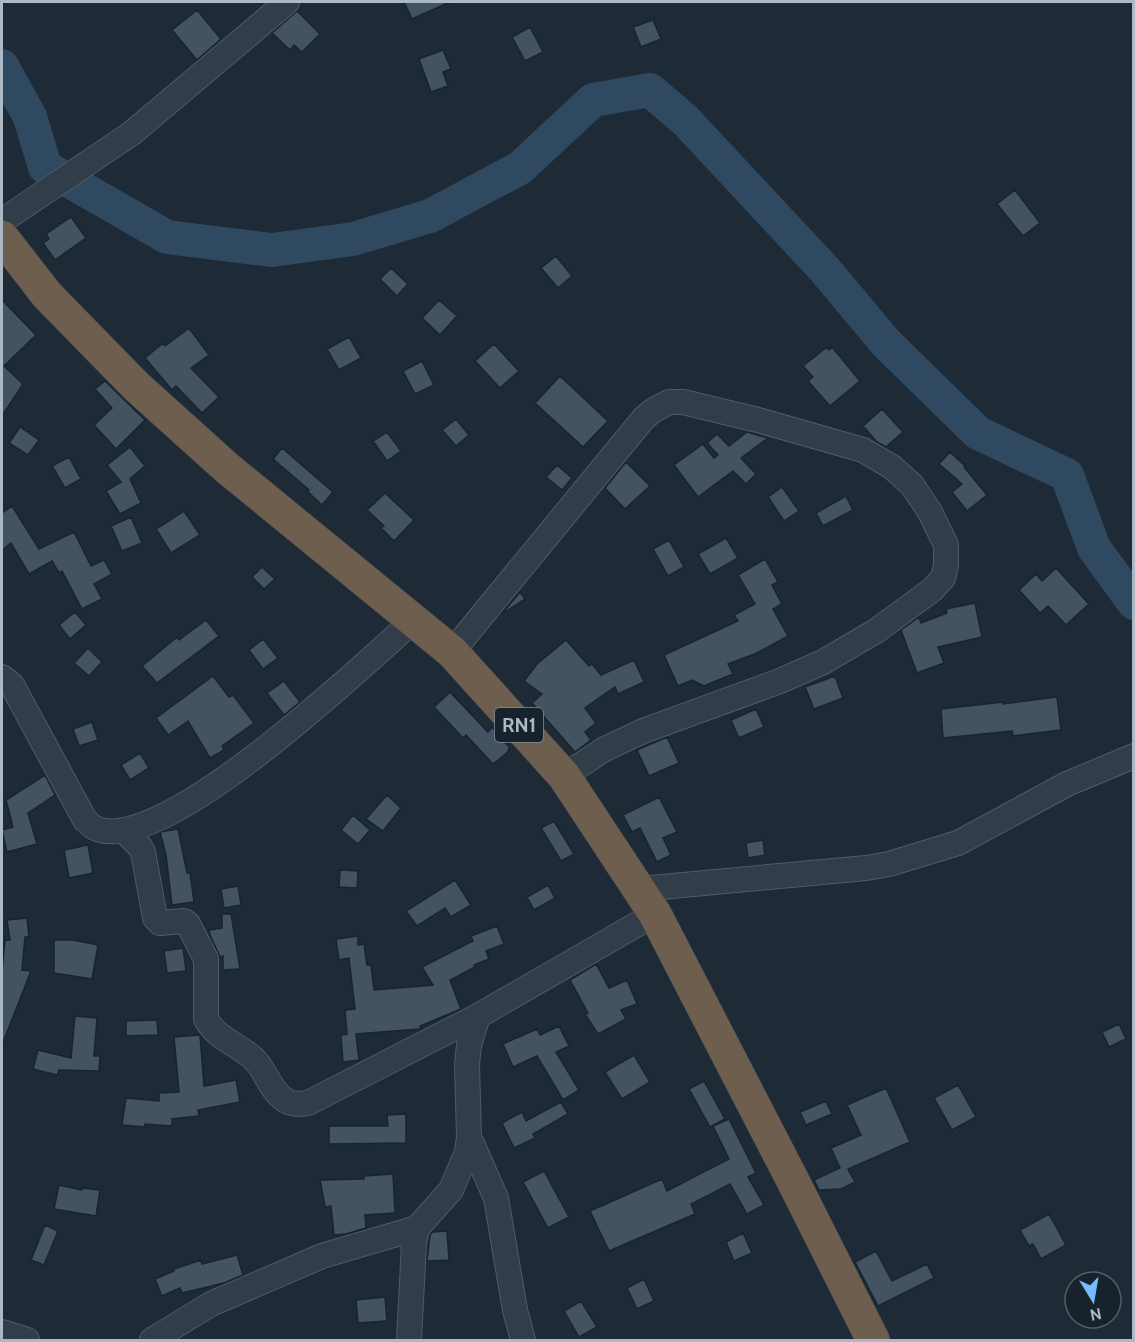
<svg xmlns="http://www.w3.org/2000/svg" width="1135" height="1342" font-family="Cabin,sans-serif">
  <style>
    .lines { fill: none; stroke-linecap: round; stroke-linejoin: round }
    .river { stroke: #2f4a60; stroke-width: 34 }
    .building { fill: #435361; stroke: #19242e; stroke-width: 1.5 }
    .minor-casing { stroke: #4f5b66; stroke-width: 26 }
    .highway-casing { stroke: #3c4852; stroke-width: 34 }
    .minor { stroke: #313d48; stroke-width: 24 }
    .highway { stroke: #6e5e4e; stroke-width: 33 }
    .labels { text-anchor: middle; stroke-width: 5; stroke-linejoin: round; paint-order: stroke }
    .shield { fill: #17222c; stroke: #7f8b97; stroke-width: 1.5 }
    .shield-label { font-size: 20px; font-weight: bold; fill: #abb8c5 }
  </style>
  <rect width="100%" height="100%" fill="#1e2b37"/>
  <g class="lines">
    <path class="river" d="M2 66 30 117 45 167 167 237 272 250 353 239 430 216 520 168 593 100 650 90 686 121 825 270 886 343 978 433 1067 475 1094 548 1134 603"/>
  </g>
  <path class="building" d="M404 2H450L412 19Z
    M197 10 221 39 197 60 172 30Z
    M297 11 320 34 302 52 294 45 290 50 272 33Z
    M653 20 661 39 641 47 633 27Z
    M530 27 543 52 525 61 512 37Z
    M443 50 451 69 443 72 448 86 431 92 419 59Z
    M1015 190 1040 223 1023 236 997 204Z
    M71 217 86 238 55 260 43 243 49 239 46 234Z
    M556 256 572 276 558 288 541 268Z
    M391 268 408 284 397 296 380 279Z
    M2 300 36 335 4 366 23 384 2 416Z
    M439 300 457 316 440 335 422 318Z
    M189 328 209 355 191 368 219 397 202 413 176 386 172 390 145 358 163 343 165 346Z
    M349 337 361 358 339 370 327 349Z
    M494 344 519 371 500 388 475 361Z
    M827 347 829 350 832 347 860 381 830 406 808 381 813 377 803 366Z
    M422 361 434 385 415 394 403 371Z
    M560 376 608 421 583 447 535 403Z
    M105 381 145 420 116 449 94 425 112 408 95 389Z
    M882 409 903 432 886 447 877 442 863 426Z
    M456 419 469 435 456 446 442 430Z
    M20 427 39 440 28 455 9 443Z
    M387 432 401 451 387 461 373 441Z
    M747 432 768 438 741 458 756 474 746 484 733 471 698 497 674 465 703 444 714 458 718 455 707 443 717 434 729 446Z
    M130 447 145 466 130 479 141 503 120 514 106 491 121 482 107 465Z
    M282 448 333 492 322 505 308 492 309 490 273 459Z
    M950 452 965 466 964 467 987 495 967 511 952 492 962 484 939 464Z
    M69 457 81 479 65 488 52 466Z
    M626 462 650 486 625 509 605 488Z
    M557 465 572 478 562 490 546 477Z
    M782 487 799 511 784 521 768 497Z
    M385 493 414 520 394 541 381 528 384 526 367 510Z
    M846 496 853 510 823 526 816 513Z
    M12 506 39 549 74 532 91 566 104 560 112 574 94 584 102 599 82 609 62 571 59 573 52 561 29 574 11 543 2 550V513Z
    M184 511 200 535 171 553 156 529Z
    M131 517 142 543 122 551 111 526Z
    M726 538 738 558 710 574 698 554Z
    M669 540 684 567 668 576 653 549Z
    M765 559 778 582 772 585 782 604 773 609 788 636 757 653 728 664 733 674 704 686 692 680 678 686 664 655 738 621 734 615 755 604 738 575Z
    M262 567 275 579 264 589 252 577Z
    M1056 568 1089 604 1066 625 1048 606 1040 613 1019 590 1036 574 1042 581Z
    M520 592 525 599 502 614Z
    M975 603 982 637 938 647 944 663 917 673 901 630 919 617 921 623 947 613 946 609Z
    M75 612 86 625 70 639 59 625Z
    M206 620 219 636 157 683 142 666 177 637 179 640Z
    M263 639 278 658 263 669 249 650Z
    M566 640 589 666 592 664 601 675 634 660 644 682 618 694 615 687 585 708 596 723 585 732 591 740 575 752 532 703 542 694 524 681 537 664Z
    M88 648 102 662 89 676 74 663Z
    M213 676 229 697 233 695 254 723 222 746 224 750 210 758 188 721 168 735 156 718Z
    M835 676 843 698 814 709 805 687Z
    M284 681 300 702 284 715 267 693Z
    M450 692 488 732 492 727 510 748 508 750 509 751 493 764 466 735 463 738 434 707Z
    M1057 697 1061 730 1013 736 1012 731 943 738 941 709 1003 702V704Z
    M756 709 764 727 739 738 731 720Z
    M92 722 98 740 79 746 73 729Z
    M667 737 679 763 649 776 637 750Z
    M140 753 149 768 130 780 121 765Z
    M45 775 55 795 28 813 37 844 7 852 2 830 13 827 6 800Z
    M387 795 401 808 383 831 366 819Z
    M659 797 677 832 663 838 671 855 657 862 640 828 632 832 623 815Z
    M353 815 370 830 358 844 341 830Z
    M554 821 574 854 561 861 541 828Z
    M178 829 187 873H190L194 902 172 905 166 855 160 832Z
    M763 840 765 855 748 858 746 843Z
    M88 845 93 873 69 878 64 850Z
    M340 870 358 871 357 888 339 887Z
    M455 880 471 905 451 917 445 908 417 926 406 911Z
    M548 885 555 898 534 910 527 897Z
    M238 886 241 905 224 908 221 889Z
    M222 914H231L240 969 223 970V956L220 957 210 935 209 930 222 928Z
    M27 918 29 937H25L22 970 31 971 2 1045V971L5 940H10L7 920Z
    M497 926 504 944 486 951 489 959 474 965 475 967 450 980 461 1009 420 1026V1029L356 1034 359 1060 343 1062 341 1035 347 1034 345 1010 355 1009 349 958 339 960 336 939 358 936V945L364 944 367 965H371L374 990 433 985 422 967 473 941 471 936Z
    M54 940H73L98 945 92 979 54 973Z
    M183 948 186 971 167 973 164 951Z
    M596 964 609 988 627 980 637 1004 621 1010 626 1019 598 1034 585 1014 588 1013 570 980Z
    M75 1016 97 1018 94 1056H100L99 1071 59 1070 57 1075 33 1069 38 1050 71 1058Z
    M157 1020 158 1035 126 1036V1021Z
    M1119 1024 1126 1039 1109 1047 1102 1032Z
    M559 1026 569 1046 556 1052 579 1090 563 1100 537 1056 513 1067 503 1044 537 1029 540 1035Z
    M200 1035 204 1086 236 1080 240 1102 198 1110 199 1116 172 1119V1126L145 1124V1127L122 1125 126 1098 159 1101V1093L179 1092 174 1037Z
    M634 1055 650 1082 622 1099 605 1072Z
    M704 1081 725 1119 710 1127 689 1089Z
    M958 1085 976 1117 952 1130 934 1098Z
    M886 1088 910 1142 848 1169 855 1182 841 1189 819 1190 814 1180 840 1168 831 1148 861 1135 847 1105Z
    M826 1101 832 1114 806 1125 800 1112Z
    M561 1102 568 1114 533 1134 535 1138 514 1148 502 1123 522 1112 526 1121Z
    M406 1114V1143L329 1144V1126H388L387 1115Z
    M729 1119 756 1173 748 1177 764 1205 747 1214 730 1184 691 1204 695 1214 609 1251 590 1211 662 1179 667 1191 729 1159 713 1126Z
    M544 1171 569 1217 548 1228 523 1182Z
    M393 1174 395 1213 365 1215 366 1228 346 1234 334 1235 331 1206 325 1207 320 1180 364 1179V1176Z
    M59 1185 82 1190V1188L100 1190 96 1216 54 1209Z
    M1049 1214 1066 1245 1041 1259 1033 1244 1029 1246 1020 1230Z
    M45 1225 58 1231 44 1265 31 1260Z
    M447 1231 449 1260 427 1261 430 1235 433 1232Z
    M743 1233 752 1253 734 1261 726 1242Z
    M876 1251 892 1281 927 1264 934 1278 878 1306 855 1262Z
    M237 1255 243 1275 224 1283 182 1293 180 1288 162 1296 155 1279 174 1271V1269L201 1260 202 1264Z
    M644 1279 654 1301 637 1309 627 1288Z
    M385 1297 387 1321 358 1323 356 1300Z
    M581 1301 597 1327 579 1337 564 1311Z"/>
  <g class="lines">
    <defs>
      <path id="minor" d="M2 221 132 133 287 2
        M452 652 644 418 654 410 669 402H683L758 420 863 450 892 467 912 485 930 512 946 545V566L943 578 932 590 876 631 823 662 780 681 643 731 603 750 564 776
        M2 677 12 685 85 820C88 822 92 827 95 828 161 859 364 664 414 620
        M123 830 140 847 143 852 155 918 160 923 184 921 188 924 206 959V1019C215 1037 238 1045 253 1058 266 1070 270 1091 285 1100 292 1105 300 1104 308 1103L478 1016
        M640 889 866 868 889 864 958 843 1067 784 1134 756
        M469 1137 496 1198 515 1310 523 1340
        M2 1332 27 1340
        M152 1340 211 1304 322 1256 417 1228
        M409 1340 414 1243 417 1228 451 1190 467 1152 469 1137 467 1064 469 1045 478 1016 655 914"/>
      <path id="highway" d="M2 237 47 295 136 386 227 468 452 652 564 776 655 914 793 1181 873 1340"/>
    </defs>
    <use href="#minor" class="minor-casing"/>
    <use href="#highway" class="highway-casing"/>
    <use href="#minor" class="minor"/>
    <use href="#highway" class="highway"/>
  </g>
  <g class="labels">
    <rect class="shield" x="495" y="708" width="48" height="34" rx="4.5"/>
    <g class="shield-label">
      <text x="519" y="732">RN1</text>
    </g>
  </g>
  <rect width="1135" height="1342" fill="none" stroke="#abb8c5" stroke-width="6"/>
  <g transform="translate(1093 1300) rotate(169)"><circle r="28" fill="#17222c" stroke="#525e69" stroke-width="1.5"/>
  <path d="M0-4.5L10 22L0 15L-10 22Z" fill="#76bbff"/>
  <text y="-9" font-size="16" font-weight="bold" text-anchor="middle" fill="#abb8c5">N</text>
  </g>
</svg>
